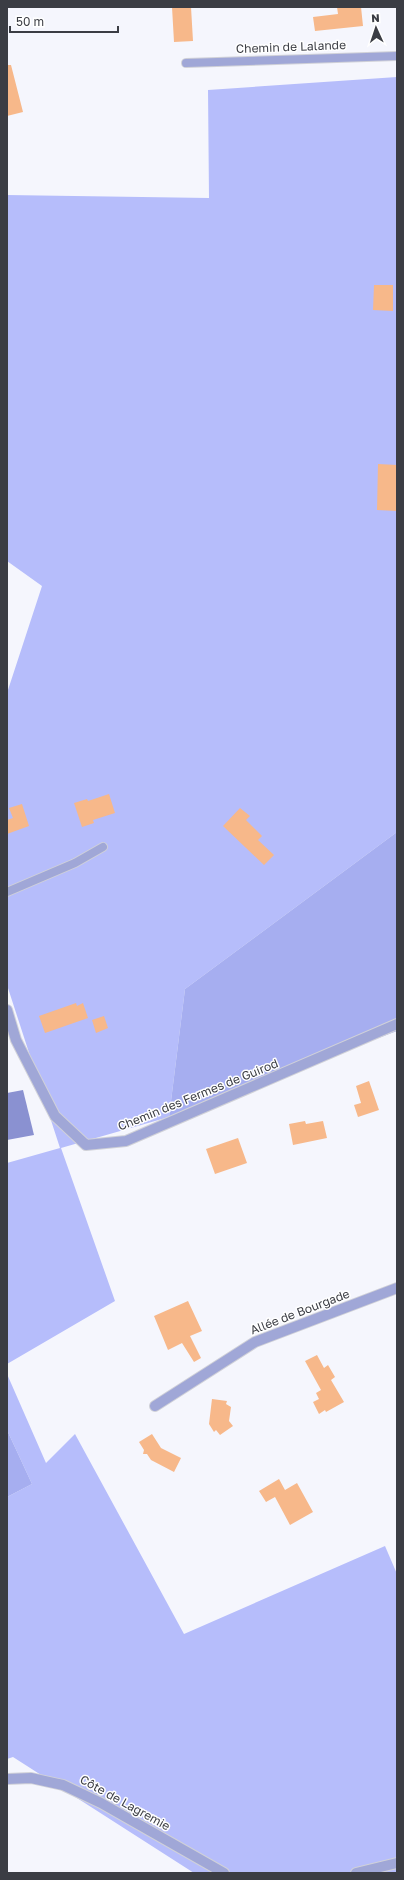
<svg xmlns="http://www.w3.org/2000/svg" width="404" height="1880" font-family="'Golos Text',sans-serif">
  <style>
    .green { fill: #b6bdfb }
    .forest { fill: #a6aef0 }
    .water { fill: #8a91d1 }
    .building { fill: #f7b88a }
    .lines { fill: none; stroke-linecap: round; stroke-linejoin: round }
    .lane-casing { stroke: #d0d1d8; stroke-width: 10 }
    .street-casing { stroke: #d0d1d8; stroke-width: 12 }
    .lane { stroke: #a0a7d7; stroke-width: 8 }
    .street { stroke: #a0a7d7; stroke-width: 10 }
    .labels { text-anchor: middle; stroke-width: 3; stroke-linejoin: round; paint-order: stroke }
    .street-label { font-size: 12px; fill: #3b3d44; stroke: #fff }
  </style>
  <rect width="100%" height="100%" fill="#f5f6fd"/>
  <path class="green" d="M397 77V832L185 989 169 1117 61 1148 115 1301 7 1364V1163L60 1148 7 985V693L42 586 7 561V195L209 198 208 90Z
    M7 1374 46 1463 75 1434 184 1634 385 1546 397 1574V1873H194L13 1757 7 1759V1497L32 1484 7 1430Z"/>
  <path class="forest" d="M397 832V1031L169 1117 185 989Z
    M7 1430 32 1484 7 1497Z"/>
  <path class="water" d="M23 1090 34 1135 7 1140V1093Z"/>
  <path class="building" d="M172 7H191L193 41 174 42Z
    M337 7H361L363 26 315 31 313 17 338 14Z
    M7 65H11L23 112 7 116Z
    M374 285H393V311L373 310Z
    M378 464 397 465V511L377 510Z
    M109 794 115 813 93 820 94 823 82 827 74 803 87 799 88 801Z
    M22 804 29 826 7 834V820L13 818 9 808Z
    M240 808 250 816 246 820 262 836 258 840 274 855 264 865 223 826Z
    M76 1003 77 1006 83 1003 88 1018 45 1033 39 1016Z
    M104 1016 108 1028 96 1033 92 1020Z
    M369 1081 379 1110 358 1117 354 1105 361 1103 356 1086Z
    M305 1121 306 1124 323 1121 327 1138 293 1145 289 1124Z
    M238 1138 247 1163 215 1174 206 1149Z
    M188 1301 202 1331 190 1336 201 1358 194 1362 182 1343 168 1350 154 1316Z
    M317 1355 324 1368 328 1365 335 1377 331 1380 344 1402 326 1412 325 1410 319 1414 313 1402 319 1399 316 1393 321 1390 305 1361Z
    M212 1399 227 1401 226 1404 231 1407 229 1421 233 1426 220 1435 216 1430 214 1432 209 1424Z
    M152 1434 161 1448 181 1458 174 1472 151 1460 147 1454H143L144 1450 139 1442Z
    M279 1479 285 1490 297 1483 313 1512 290 1525 275 1497 266 1502 259 1491Z"/>
  <g class="lines">
    <defs>
      <path id="lane" d="M186 63 397 56
        M7 892 75 863 103 847"/>
      <path id="street" d="M7 1010 16 1040 55 1116 86 1145 126 1141 397 1024
        M155 1406 255 1342 397 1288
        M7 1779 31 1778 63 1785 101 1803 224 1873
        M356 1873 397 1863"/>
    </defs>
    <use href="#lane" class="lane-casing"/>
    <use href="#street" class="street-casing"/>
    <use href="#lane" class="lane"/>
    <use href="#street" class="street"/>
  </g>
  <g class="labels">
    <g class="street-label">
      <text transform="translate(291 47) rotate(-2)" y="4">Chemin de Lalande</text>
      <text transform="translate(198 1095) rotate(-22)" y="4">Chemin des Fermes de Guirod</text>
      <text transform="translate(300 1312) rotate(-21)" y="4">Allée de Bourgade</text>
      <text transform="translate(125 1803) rotate(29)" y="4">Côte de Lagremie</text>
    </g>
  </g>
  <rect width="404" height="1880" fill="none" stroke="#3b3d44" stroke-width="16"/>
  <g transform="translate(376 28) rotate(357)" stroke="#ffffff" stroke-width="3" paint-order="stroke">
  <path d="M0-3L7 15L0 10L-7 15Z" fill="#3b3d44"/>
  <text y="-6" font-size="11" font-weight="bold" text-anchor="middle" fill="#3b3d44">N</text>
  </g>
  <path d="M10 26v6h108v-6" fill="none" stroke="#3b3d44" stroke-width="2"/>
  <text x="16" y="26" font-size="12" fill="#3b3d44" stroke="#ffffff" stroke-width="3" paint-order="stroke">50 m</text>
</svg>
